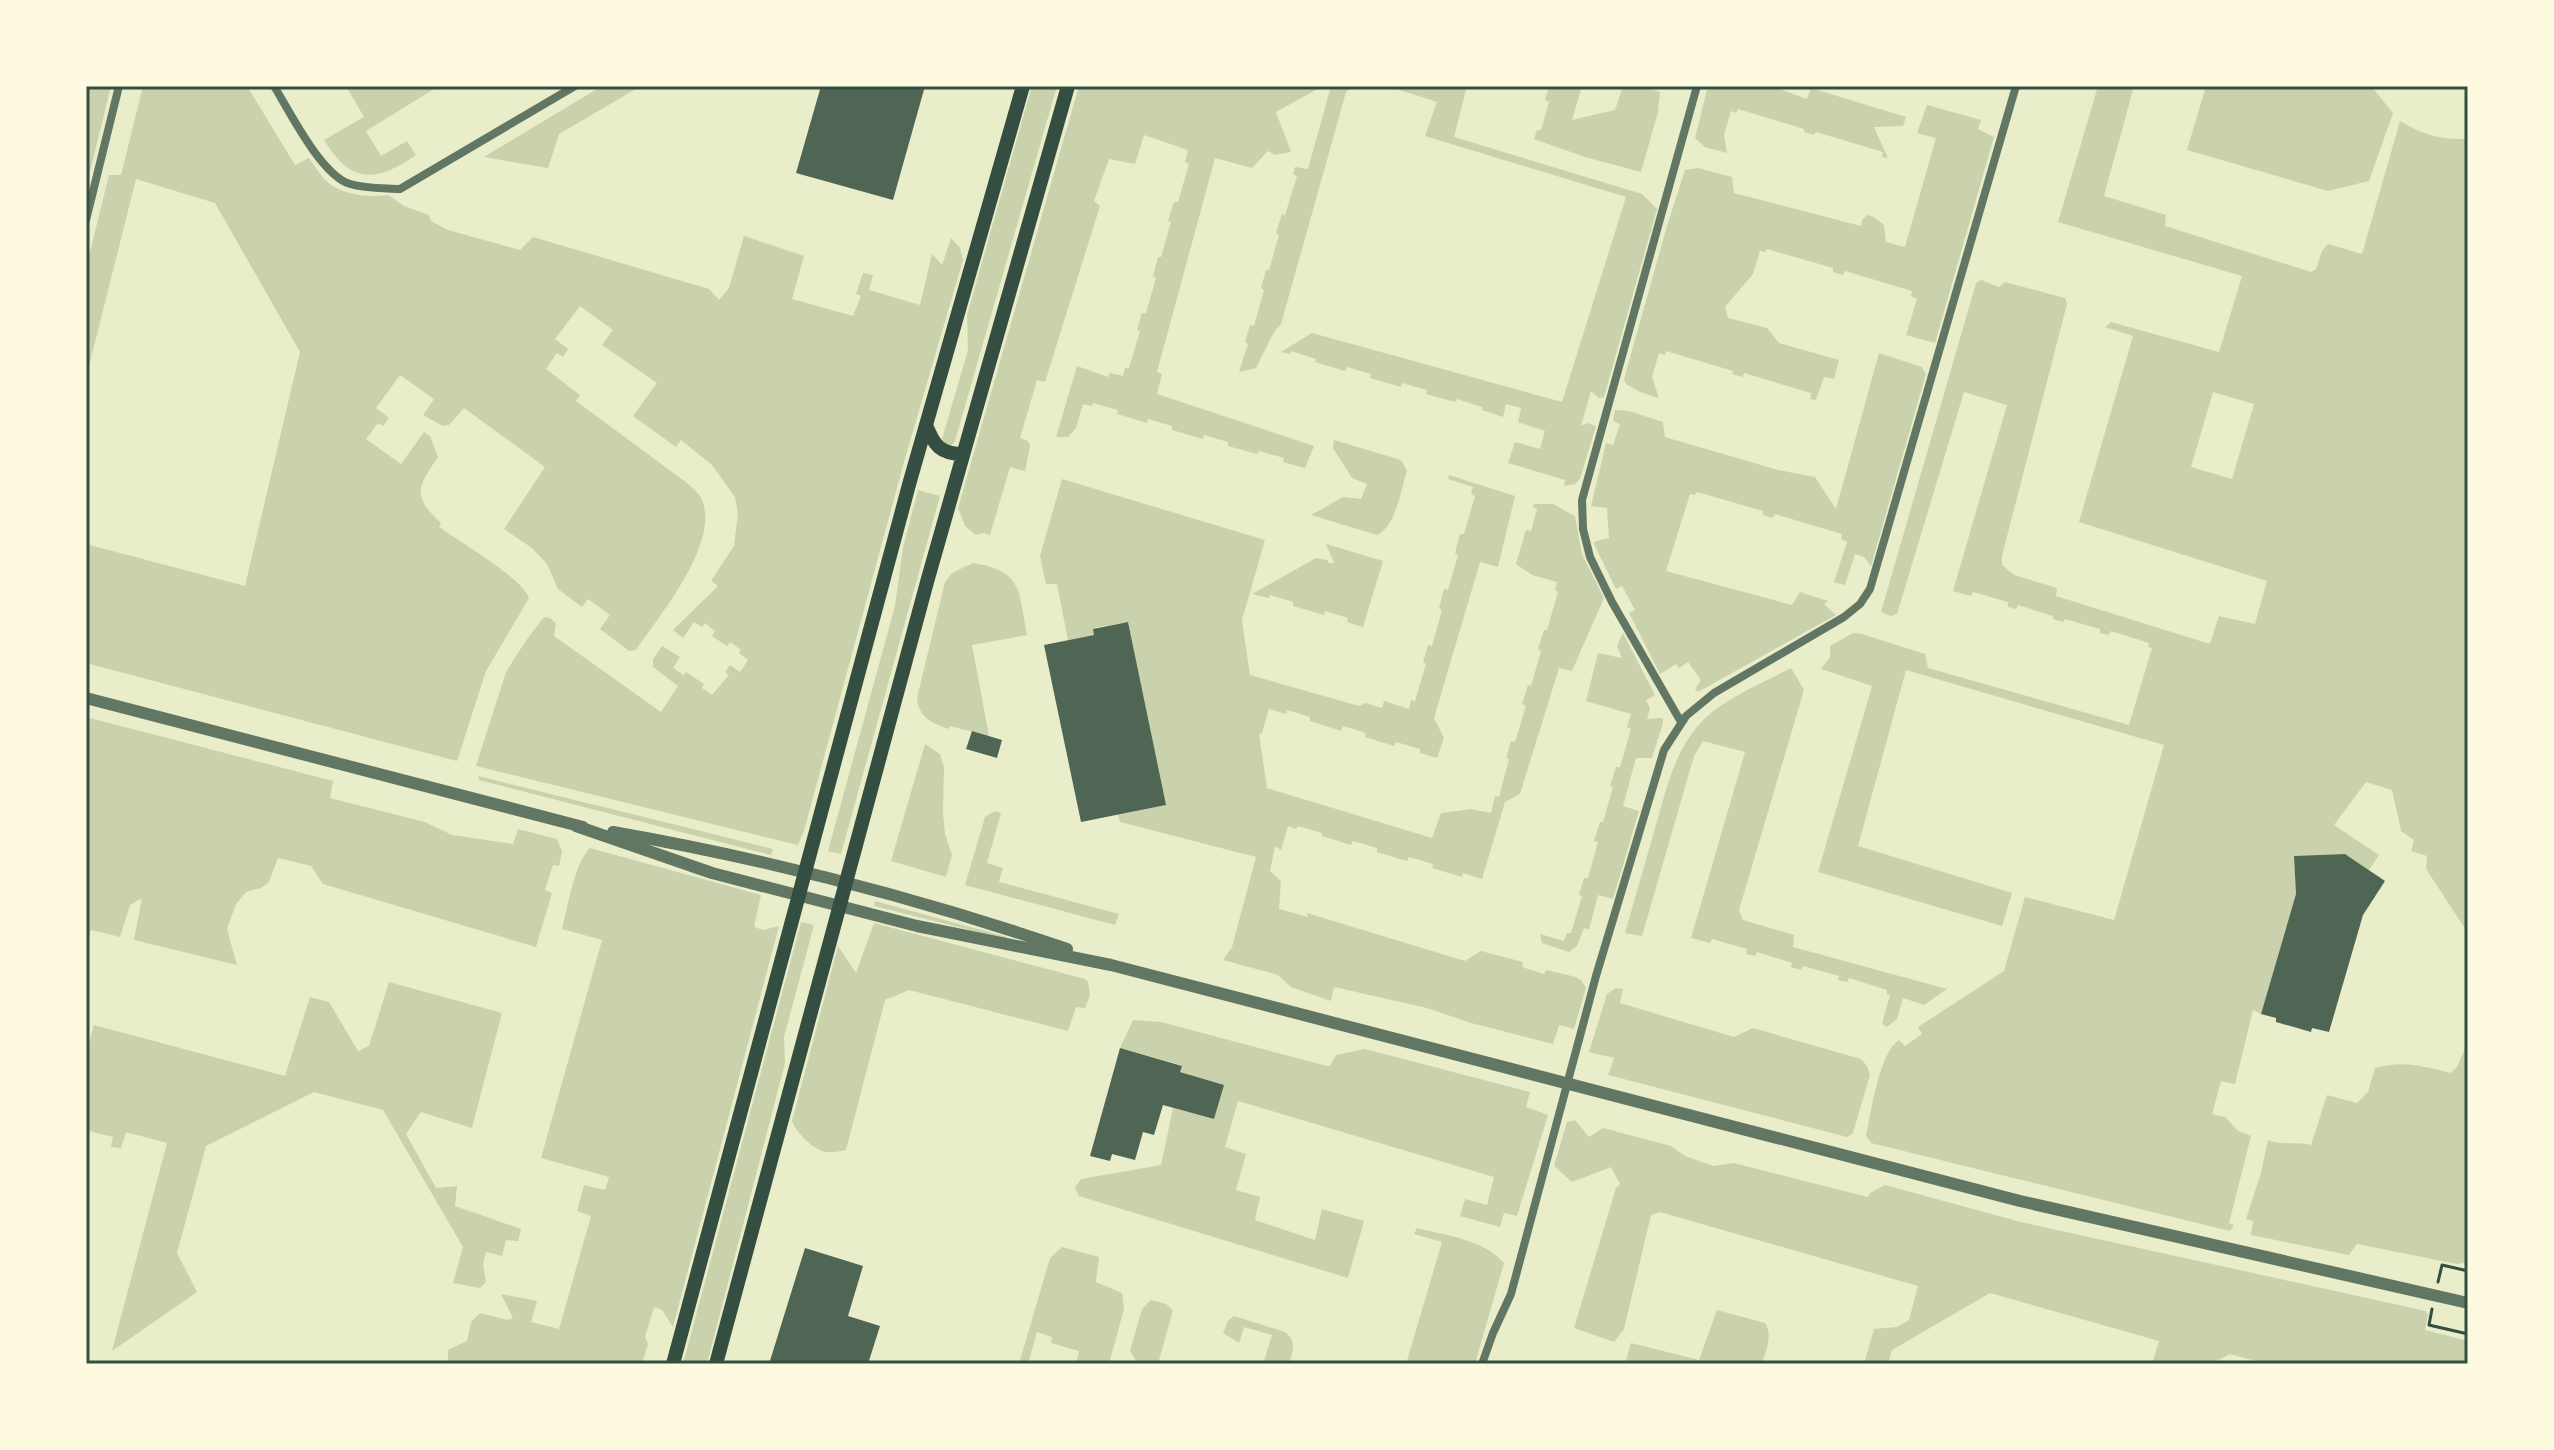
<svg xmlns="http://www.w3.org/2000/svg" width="2554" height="1450" font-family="'Varela Round',sans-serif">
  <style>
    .green { fill: #cad2ad; fill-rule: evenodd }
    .building { fill: #4f6655 }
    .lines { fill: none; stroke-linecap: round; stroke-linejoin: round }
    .path { stroke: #344e41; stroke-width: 3 }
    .minor { stroke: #617663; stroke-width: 8 }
    .tertiary { stroke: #617663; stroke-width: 12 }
    .secondary { stroke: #344e41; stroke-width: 14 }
    .neatline { fill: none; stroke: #344e41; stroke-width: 3 }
  </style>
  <rect width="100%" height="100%" fill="#e9edc9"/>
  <path class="green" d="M86 86H111L86 188Z
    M143 86H247L295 165 309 158C314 165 319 173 325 180 341 195 368 198 388 195L404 206 429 215 431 221 448 230 520 250 533 237 709 289 719 300 729 288 744 236 804 256 792 299 853 316 861 296 856 294 863 273 873 275 869 290 920 305 932 254 942 265 951 238 960 248 963 260 904 462 804 831 798 845 476 766 506 672 525 642 544 617 550 618 556 623 554 636 661 712 678 686 653 667V659L662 646 680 657 673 668 684 675 686 672 704 684 702 688 712 695 729 675 725 672 730 665 740 672 748 660 739 653 741 650 730 642 727 646 712 636 715 631 705 623 702 627 694 622 683 638 673 630 718 586 711 581 734 546 738 514 735 497 712 465 681 440 676 447 633 416 657 383 602 345 613 330 580 306 555 339 568 349 563 357 557 353 546 369 580 395 576 401 687 483C691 487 697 491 700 496 724 539 659 616 636 650L629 651 600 629 610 615 588 599 582 607 558 589 547 564 532 548 504 529 545 467 464 408 449 425 443 426 423 415 434 399 400 375 376 408 389 418 383 426 378 423 366 439 401 464 424 432 430 436 438 457C417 487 412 496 441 523L439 527C460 542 521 577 529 598L486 671 457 761 86 663V544L245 586 300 352 215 203 136 179 86 378V268L109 175H121Z
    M346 86H439L366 131 381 156 407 141 416 155C376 183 351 184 324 140L364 117Z
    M602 86H641L559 134 548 168 484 157Z
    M1032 86H1057L955 441 952 445H946L942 439 968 350 967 315Z
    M1079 86H1323L1276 112 1291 152 1275 155 1268 151 1252 168 1215 158 1157 372 1162 374 1157 394 1314 446 1305 468 1283 462 1284 458 1259 451 1257 454 1228 446V442L1204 435 1203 439 1172 430V426L1148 419 1147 423 1117 414 1118 410 1093 403 1092 406 1083 404 1076 428 1068 437H1056L1077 366 1108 377 1110 373 1123 376 1125 368H1129L1140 331 1137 330 1142 313H1146L1156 278 1153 276 1158 257H1161L1171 222 1168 221 1174 202H1178L1189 164 1185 162 1188 150 1144 135 1135 164 1109 159 1094 201 1100 206 1045 382 1037 380 1020 438 1028 441 1030 446 1025 471 1010 467 990 535 983 533 976 535 965 526 958 508Z
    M1331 86H1353L1346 92 1281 324 1274 332 1256 368 1239 372 1248 344 1245 342 1250 325 1254 326 1264 290 1261 288 1266 270H1269L1279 235 1276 233 1282 214 1285 215 1297 176 1293 174 1295 167 1308 169Z
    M1387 86H1467L1454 137 1642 194 1657 209 1604 397 1599 398 1591 391 1581 426 1587 423 1596 426 1580 479 1575 484 1564 486 1565 480 1508 463 1515 442 1540 449 1545 431 1518 422 1521 408 1506 404 1503 417 1482 410V407L1457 399 1455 402 1426 394 1427 390 1402 383 1401 387 1370 378 1371 374 1347 367 1345 371 1315 362 1316 359 1291 351 1290 354 1281 352 1312 333 1562 402 1626 197 1425 136 1437 102Z
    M1549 86H1582L1572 120 1615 110 1623 86H1640L1660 92 1658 112 1641 172 1585 157 1534 139 1537 130H1541L1549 102 1545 100Z
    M1708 86H1781L1780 89 1807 99 1811 88 1906 117 1903 126 1874 127 1888 158 1882 157 1883 152 1816 132 1814 135 1804 132V129L1738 109 1736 113 1731 111 1724 135 1727 153 1705 147 1695 138Z
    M2098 86H2134L2104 196 2166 215 2165 226 2311 272 2316 269 2322 251 2328 244 2362 254 2400 121C2425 135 2439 140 2468 139V933L2426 869 2427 856 2411 851 2414 840 2401 831 2392 790 2366 782 2334 825 2379 855 2369 870 2345 854 2294 856 2296 894 2261 1014 2253 1010 2235 1084 2221 1081 2212 1114 2225 1117 2238 1131 2251 1136 2229 1223 2234 1225 2230 1231 1871 1143 1866 1136C1871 1112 1879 1053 1899 1040L1905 1046 1922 1034 1918 1027 2004 971 2025 897 2114 920 2164 745 1906 670 1858 846 2012 893 2002 926 1818 872 1872 686 1821 669 1830 657V646L1853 633 1862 634 1925 654 1928 668 2129 725 2152 648 2148 647 2149 643 2111 631 2109 635 2100 633V629L2065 619 2063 622 2053 619V616L2018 605 2016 609 2008 607V602L1973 592 1971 596 1953 591 2007 405 1964 392 1897 614 1891 616 1881 612 1976 283 1981 280 1999 287 2005 282 2065 298 2067 304 2002 556V565L2014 575 2057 588 2056 596 2210 644 2219 616 2255 624 2267 581 2079 522 2133 336 2105 327 2111 322 2219 352 2242 276 2058 222ZM2213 392 2254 404 2232 479 2191 467Z
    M2206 86H2371L2393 113 2369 181 2328 191 2187 150Z
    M1927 105 1981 120 1978 129 1994 137 1935 343 1906 335 1917 299 1911 296 1912 291 1845 271 1843 275 1833 272V268L1767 249 1765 252 1760 251 1753 274 1725 307 1728 318 1767 328 1779 343 1839 360 1834 379 1824 377 1816 400 1810 399 1811 393 1744 373 1743 377 1732 374 1733 371 1666 351 1665 355 1659 353 1652 377 1659 398 1640 392 1626 384 1624 379 1667 226 1685 170 1698 168 1732 177 1734 193 1861 226 1862 220 1867 215 1874 217 1884 225 1886 242 1905 247 1936 138 1917 133Z
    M1879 353 1922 367 1926 374 1871 566 1864 557 1855 554 1845 585 1834 582 1847 542 1841 539 1842 534 1775 514 1773 518 1763 515V511L1697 492 1695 495 1690 494 1666 571 1792 605 1800 592 1828 601 1824 604 1836 615 1698 692 1695 689 1701 680 1688 662 1679 668 1676 664 1660 674 1629 613 1635 610 1622 586 1616 589 1594 544V542L1609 538 1607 508 1591 506 1606 443 1613 445 1620 424 1613 421 1615 410 1629 411 1663 422 1665 437 1778 470 1815 477 1836 509Z
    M1334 440 1401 460 1407 471C1400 491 1397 525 1377 535L1311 515 1343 497 1361 499 1367 484 1352 478 1333 448Z
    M1449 475 1515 496 1498 567 1480 562 1434 718 1444 738 1437 758 1420 753V749L1396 742 1394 746 1365 737 1366 733 1343 726 1341 731 1310 721V717L1287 710 1286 714 1269 709 1262 733 1259 734 1267 788 1432 838 1441 813 1471 809 1491 813 1495 796 1499 797 1509 759 1506 758 1511 741 1515 742 1526 706 1522 704 1528 685 1531 686 1541 651 1538 649 1544 630H1547L1558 592 1555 590 1557 582 1532 575 1516 564 1526 530 1531 531 1537 509 1533 507 1534 504H1553L1575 516 1582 554 1604 598 1572 671 1559 668 1520 794 1505 802 1482 879 1463 873 1462 877 1432 868 1433 864 1409 857 1407 861 1377 852V848L1353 841 1351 845 1322 836V833L1298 826 1296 829 1288 826 1281 850 1275 846 1270 871 1281 881 1279 909 1308 917 1307 913 1465 961 1481 951 1523 962 1522 967 1544 974 1546 970 1576 977 1581 980 1586 988 1574 1029 1559 1025 1553 1044 1471 1023 1427 1008 1334 987 1331 1001 1291 987 1278 975 1223 960 1232 947 1256 857 1120 822 1118 815 1165 805 1128 622 1094 628V635L1068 640 1057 584H1046L1040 556 1062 479 1265 540 1242 620 1250 675 1359 706 1365 703 1382 708 1384 701 1409 709 1411 700 1415 701 1426 664 1423 662 1428 645 1432 646 1442 610 1439 608 1444 589 1448 590 1458 555 1455 553 1460 534H1464L1475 496 1471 494 1473 487 1448 479Z
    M918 490 940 496 841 854 828 851 895 606 903 547Z
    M1326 544 1383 561 1363 627 1347 622 1348 618 1325 611 1324 615 1293 606V602L1270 595 1269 598 1252 594 1316 558 1327 560 1329 563H1334Z
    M973 563C1024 571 1018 591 1027 635L972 645 989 736 950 726 948 729C931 722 919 718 917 698L945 582 952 573Z
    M1623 633 1655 695 1646 700 1650 708 1647 719 1663 718V723L1652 758H1636L1623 806 1639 811 1613 899 1598 895 1589 930 1584 928 1577 946 1569 952 1542 943 1540 934 1564 941 1567 933H1571L1582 896 1579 895 1584 878H1588L1598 842 1594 841 1600 822H1603L1613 787 1610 786 1616 767H1620L1631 729 1627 727 1631 714 1586 701 1598 653 1622 658 1617 646Z
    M1791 668 1804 690 1739 910 1743 920 1794 935 1793 947 1947 989 1924 1005 1903 998 1897 1019 1887 1027 1882 1024 1890 995 1887 994V990L1849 978 1847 982 1838 980 1839 976 1803 966 1801 970 1791 967 1792 963 1757 952 1755 956 1746 954 1747 949 1712 939 1710 943 1691 938 1745 752 1703 741 1694 756 1642 936 1625 933C1634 901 1643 870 1652 839 1665 795 1674 743 1711 713 1734 694 1765 682 1791 668Z
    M86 717 333 781 330 798 425 822 452 835 513 844 518 829 557 839 562 851 559 866 553 865 545 890 552 893 536 947 323 884 311 866 278 858 269 882 261 888 246 892 236 904 227 929 237 965 134 940 142 898 130 905 120 937 91 930 86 945V735L90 726 86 725Z
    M925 744 940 754 944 767 943 813 945 834 952 855 946 877 891 861Z
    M478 776C576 801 675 824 773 849L771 855 479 780Z
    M995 811 1001 813 987 863 1003 868 999 882 1119 914 1115 925 965 885 985 817Z
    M590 848 761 895 754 927 763 930 779 926 673 1327 662 1310 654 1307 645 1337 648 1344 642 1364H448V1350L467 1341 471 1322 480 1313 507 1320 513 1318 501 1294 537 1301 531 1322 559 1329 591 1216 577 1211 584 1185 605 1190 609 1177 541 1158 602 940 562 929C568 907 574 864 590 848Z
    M875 901 1007 937 1006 939 874 906Z
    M801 922 814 925 784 1037 785 1063 707 1364H683Z
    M874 923 1085 979 1088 982 1090 995 1085 1008 1076 1007 1068 1031 909 990 885 1000 846 1150C840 1151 832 1153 826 1152 813 1150 796 1132 792 1121L838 946 856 973Z
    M389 982 502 1013 472 1128 421 1112 406 1134 436 1188 457 1186 455 1206 521 1229 518 1241 506 1240 502 1256 486 1252 483 1264 486 1282 480 1288 453 1283 463 1247 383 1110 314 1092 206 1146 177 1253 197 1292 112 1351 167 1143 126 1132 121 1148 111 1147 113 1137 86 1130V1053L94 1025 285 1076 310 997 329 1002 358 1051 369 1046Z
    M1616 988 1623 989 1620 1003 1734 1037 1753 1028 1861 1059 1867 1066 1870 1075 1853 1133 1847 1137 1608 1075 1614 1058 1589 1052 1607 994Z
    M1133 1020 1161 1022 1327 1066H1330L1336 1055 1365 1049 1530 1092 1526 1107 1548 1115 1517 1216 1504 1213 1500 1227 1460 1216 1465 1199 1487 1205 1494 1177 1238 1101 1225 1147 1246 1154 1236 1190 1260 1197 1255 1220 1315 1240 1322 1209 1364 1221 1348 1278 1079 1196 1075 1188 1081 1179 1161 1165 1173 1108 1214 1119 1223 1085 1180 1072 1181 1065 1120 1048Z
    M2468 1042V1262L2457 1264 2357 1244 2349 1255 2251 1235 2253 1221 2246 1219 2261 1173 2268 1140C2283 1146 2295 1141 2311 1145L2327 1095 2357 1103 2368 1092 2375 1068C2405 1060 2422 1066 2451 1073L2457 1067Z
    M1575 1120 1589 1137 1603 1128 1671 1146 1685 1156 1713 1166 1734 1163 1868 1197 1870 1193 1885 1185 2021 1222 2426 1311 2428 1315 2425 1330 2468 1341V1364H2267L2230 1354 2211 1364H2152L2159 1341 1990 1293 1892 1350 1888 1364H1864L1874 1329 1897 1327 1909 1320 1918 1286 1660 1212 1651 1215 1624 1329 1614 1342 1574 1328 1616 1188 1620 1184 1611 1167 1572 1182 1554 1166 1567 1122Z
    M1417 1228C1447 1236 1483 1239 1504 1263L1475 1364H1406L1442 1242 1414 1234Z
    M1062 1247 1099 1257 1096 1282 1122 1293 1124 1309 1109 1364H1076L1079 1351 1051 1343 1052 1337 1037 1332 1028 1364H1019L1050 1258Z
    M1151 1300 1166 1304 1173 1310 1158 1364H1138L1130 1351 1142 1309Z
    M1717 1310 1765 1323C1773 1336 1766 1350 1762 1364H1625L1631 1343 1699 1360Z
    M1234 1316 1285 1332C1297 1341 1293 1351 1289 1364H1263L1272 1335 1244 1327 1239 1343 1223 1333 1228 1321Z"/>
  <path class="building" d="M821 86H925L893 200 796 173Z
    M1128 622 1166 805 1081 822 1044 645 1094 635 1093 629Z
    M972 731 1002 740 997 758 966 749Z
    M2345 854 2385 881 2363 915 2329 1032 2312 1028 2311 1032 2276 1022V1018L2261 1014 2296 894 2294 856Z
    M1120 1048 1182 1066 1180 1072 1224 1085 1214 1119 1163 1105 1154 1135 1143 1132 1135 1160 1112 1154 1110 1161 1090 1156Z
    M805 1248 863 1266 848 1316 880 1326 868 1364H769Z"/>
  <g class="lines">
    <path class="path" d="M2438 1282 2442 1265 2468 1271
      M2432 1309 2429 1325 2468 1334"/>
    <path class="minor" d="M274 86C290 112 321 175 350 184 366 189 384 188 400 189L575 86
      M86 220 119 86
      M1681 722 1612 602 1590 557 1583 529 1582 500 1697 86
      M1482 1364 1493 1333 1511 1294 1596 976 1664 750 1686 716 1714 693 1844 617 1860 604 1870 589 2016 86"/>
    <path class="tertiary" d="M86 698 583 827
      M576 826 712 873 917 926 1111 965 2020 1201 2468 1303
      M613 832C766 859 919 898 1067 949"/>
    <path class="secondary" d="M926 425C934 445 940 454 963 454
      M673 1364 910 481 1023 86
      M716 1364 927 582 1068 86"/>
  </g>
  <rect width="2554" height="1450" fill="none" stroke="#fefae0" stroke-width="176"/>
  <rect x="88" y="88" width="2378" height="1274" class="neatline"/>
</svg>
